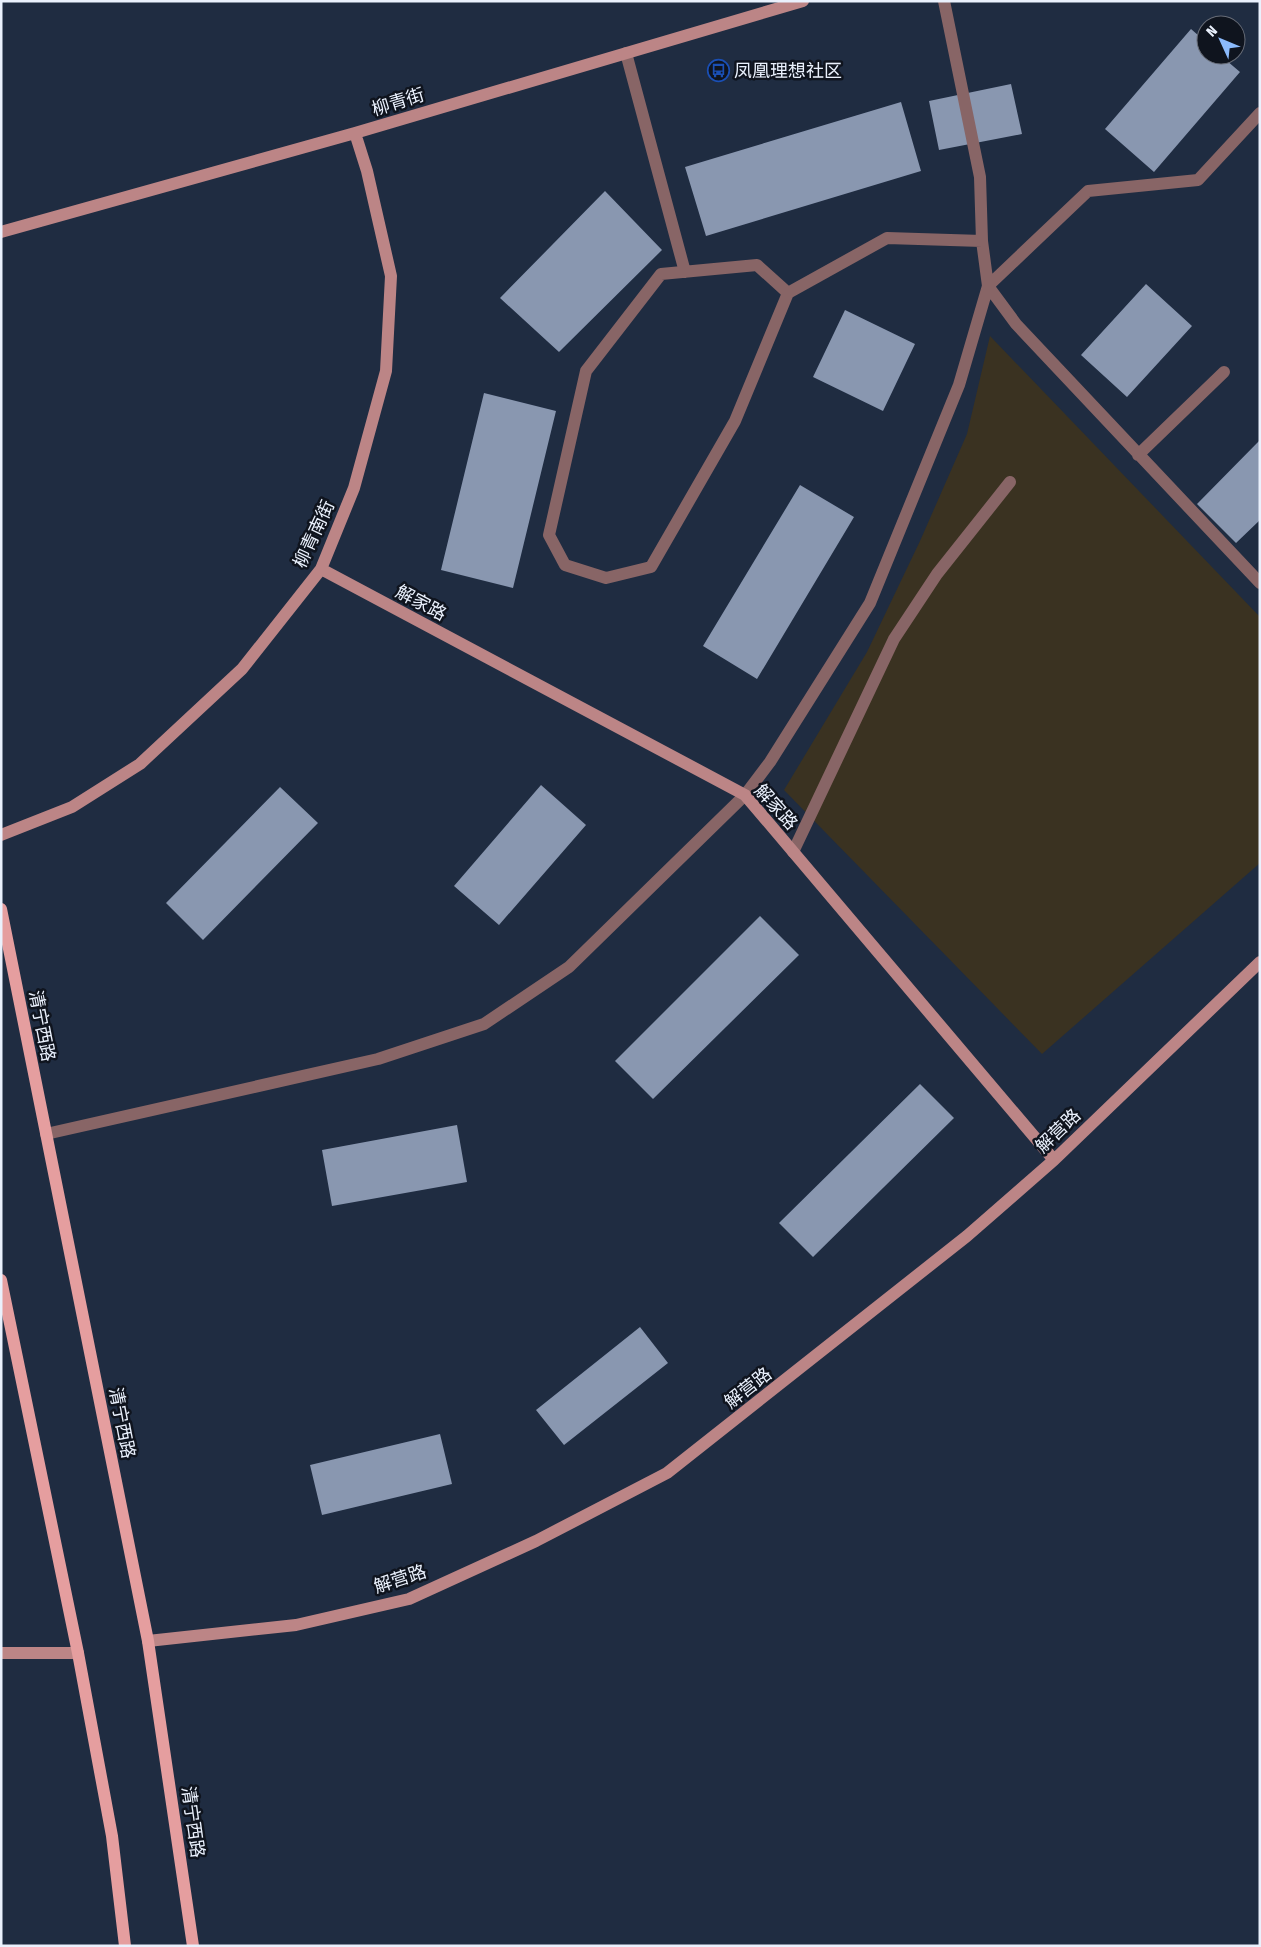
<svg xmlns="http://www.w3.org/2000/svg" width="1261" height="1947" font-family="'Fira Sans Condensed','Noto Sans SC',sans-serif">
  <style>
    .education { fill: #3a3221 }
    .building { fill: #8997b0 }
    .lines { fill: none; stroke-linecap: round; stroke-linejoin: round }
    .street { stroke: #886566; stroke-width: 12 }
    .secondary { stroke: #bc8586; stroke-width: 12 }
    .primary { stroke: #e59e9f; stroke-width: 12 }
    .labels { text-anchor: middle; stroke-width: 5; stroke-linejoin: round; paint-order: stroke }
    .poi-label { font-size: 18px; fill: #eaf1fd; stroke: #0f141e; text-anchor: start }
    .street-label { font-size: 18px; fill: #eaf1fd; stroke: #0f141e }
  </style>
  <rect width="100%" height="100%" fill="#1f2c41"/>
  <path class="education" d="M990 336 1260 617V863L1042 1054 784 790 867 652 920 541 967 434Z"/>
  <path class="building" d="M1191 29 1206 42V55H1220L1240 72 1154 172 1105 129Z
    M1011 84 1022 134 939 150 929 101Z
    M901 102 921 171 706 236 685 167Z
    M605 191 662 250 559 352 500 298Z
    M1146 284 1192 326 1127 397 1081 355Z
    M845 310 915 344 883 411 813 377Z
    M484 393 556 411 513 588 441 570Z
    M1260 440V520L1236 543 1197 504Z
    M800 485 854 517 757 679 703 646Z
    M541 785 586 825 499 925 454 886Z
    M280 787 318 823 203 940 166 903Z
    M760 916 799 955 653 1099 615 1061Z
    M920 1084 954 1118 813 1257 779 1223Z
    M457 1125 467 1182 332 1206 322 1150Z
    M640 1327 668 1363 564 1445 536 1410Z
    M440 1434 452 1484 322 1515 310 1465Z"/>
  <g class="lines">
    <path class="street" d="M626 53 685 272
      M1260 113 1198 180 1088 191 988 286 1016 324 1260 583
      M757 265 788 293 735 421 651 567 606 578 565 565 549 535 586 371 661 274Z
      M788 293 887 238 982 241
      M1138 455 1224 372
      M793 852 894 639 937 574 1010 482
      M46 1134 378 1059 484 1024 569 967 745 795 770 762 870 603 959 385 988 286 982 241 980 177 944 1"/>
    <path class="secondary" d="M1 232 355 133 803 1
      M321 569 745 795 1054 1160
      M1 835 72 807 140 764 242 669 321 569 354 488 386 371 391 276 367 171 355 133
      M148 1641 296 1625 409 1599 536 1541 667 1473 967 1236 1054 1160 1260 962
      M1 1653H78"/>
    <path class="primary" d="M1 909 148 1641 193 1946
      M1 1280 78 1653 112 1836 125 1946"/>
  </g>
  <defs>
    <symbol id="bus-ring" viewBox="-11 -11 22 22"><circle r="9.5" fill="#0f141e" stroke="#1a4fb4" stroke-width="1.5"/><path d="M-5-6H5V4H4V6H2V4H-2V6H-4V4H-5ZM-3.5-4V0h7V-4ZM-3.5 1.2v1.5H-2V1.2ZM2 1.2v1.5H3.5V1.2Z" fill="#1a4fb4"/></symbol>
  </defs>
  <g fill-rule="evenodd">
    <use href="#bus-ring" x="706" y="58" width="25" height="25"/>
  </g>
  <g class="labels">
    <g class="poi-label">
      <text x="734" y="77">凤凰理想社区</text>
    </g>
    <g class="street-label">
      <text transform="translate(398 102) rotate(-17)" y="6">柳青街</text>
      <text transform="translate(314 534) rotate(-65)" y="6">柳青南街</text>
      <text transform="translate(421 603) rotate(28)" y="6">解家路</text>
      <text transform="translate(776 807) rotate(48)" y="6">解家路</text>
      <text transform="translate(42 1026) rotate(79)" y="6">清宁西路</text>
      <text transform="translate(1058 1131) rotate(-44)" y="6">解营路</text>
      <text transform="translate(748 1388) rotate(-38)" y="6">解营路</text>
      <text transform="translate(122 1423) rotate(79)" y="6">清宁西路</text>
      <text transform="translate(400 1579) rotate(-18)" y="6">解营路</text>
      <text transform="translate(193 1822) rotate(82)" y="6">清宁西路</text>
    </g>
  </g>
  <rect width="1261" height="1947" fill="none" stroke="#eaf1fd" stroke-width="5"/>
  <g transform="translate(1221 40) rotate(314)"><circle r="24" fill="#0f141e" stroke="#676c77"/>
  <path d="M0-4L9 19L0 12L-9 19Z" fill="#8bbafc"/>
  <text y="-8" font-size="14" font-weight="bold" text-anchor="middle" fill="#eaf1fd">N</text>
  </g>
</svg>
